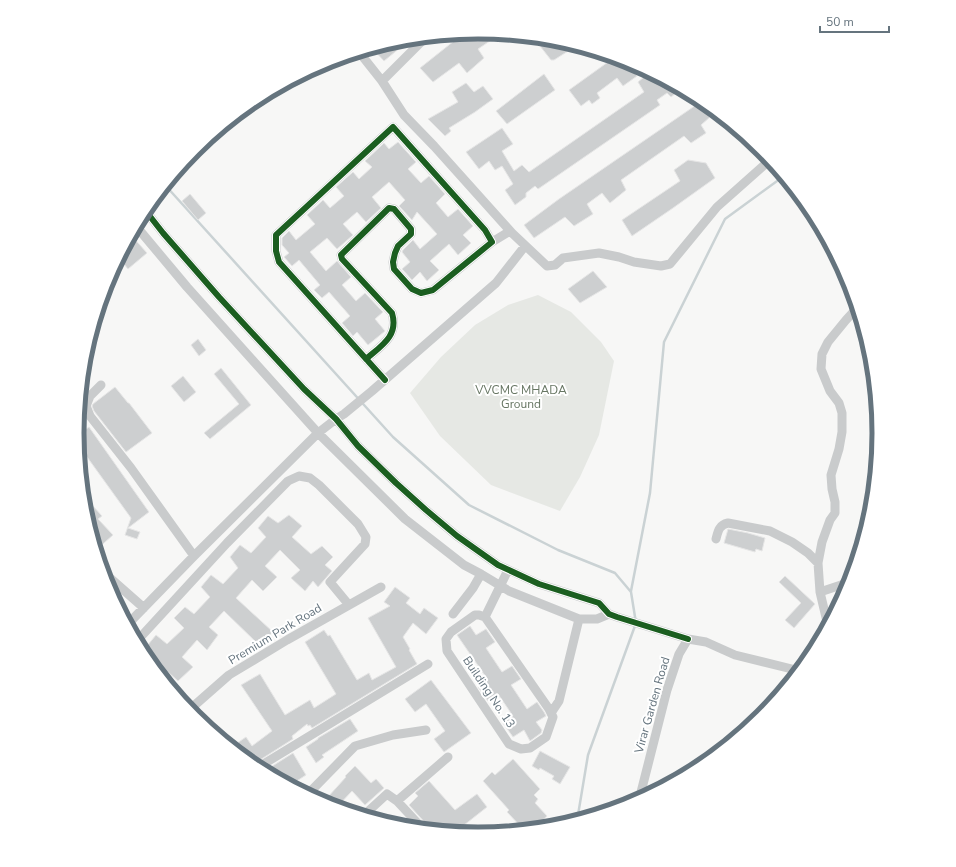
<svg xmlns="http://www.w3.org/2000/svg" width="956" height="867" font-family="'Nunito Sans',sans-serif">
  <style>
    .green { fill: #e6e8e4 }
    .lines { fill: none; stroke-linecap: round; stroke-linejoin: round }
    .stream { stroke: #cad2d4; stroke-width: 2.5 }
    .building { fill: #cdcfd0; stroke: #e6e6e6 }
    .minor { stroke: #c9cbcc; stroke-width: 9 }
    .cycleway-casing { stroke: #fff; stroke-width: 8 }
    .cycleway { stroke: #1b5e20; stroke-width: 6 }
    .labels { text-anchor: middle; stroke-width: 4; stroke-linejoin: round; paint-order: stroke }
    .park-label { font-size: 12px; fill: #677663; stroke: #fff }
    .street-label { font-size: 12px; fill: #65747e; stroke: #fff }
    .rim { fill: none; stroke: #65747e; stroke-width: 5 }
  </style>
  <rect width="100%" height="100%" fill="#f7f7f6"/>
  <path class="green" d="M538 295 571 312 601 342 614 361 599 435 580 477 560 511 491 485 440 436 410 393 441 357 475 325 508 305Z"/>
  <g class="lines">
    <path class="stream" d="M165 185 393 437 469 505 558 550 615 573 631 592 636 623 588 755 577 821
      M631 591 650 493 664 342 725 219 784 176"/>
  </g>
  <path class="building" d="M478 32 500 34 478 49 484 58 467 73 459 63 433 82 420 68 464 33Z
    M412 38 384 61 372 48 400 40Z
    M550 39 557 40 576 46 554 60H551L540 46Z
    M615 57 635 64 630 68 637 76 623 86 617 78 597 93 600 98 592 104 589 100 581 106 569 90Z
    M650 72 681 89 671 97 667 93 657 100 660 105 538 189 535 186 526 193V197L515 205 505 190 513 184 502 166 495 170 489 161 479 169 466 152 502 128 513 144 502 151 514 171 522 165 529 172 644 92 638 82Z
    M544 74 555 90 507 124 496 111Z
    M466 83 474 92 483 86 493 99 475 112 449 128 451 131 445 136 428 119 458 102 452 92Z
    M699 103 710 117 701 125 706 133 691 143 684 136 621 180 626 190 610 203 602 193 587 204 593 214 574 226 565 217 534 238 524 225 559 199Z
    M398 142 416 162 408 169 421 183 429 176 445 194 436 203 448 217 458 209 473 226 463 235 471 243 458 255 449 244 430 261 439 270 427 281 420 272 412 280 402 269 410 262 402 252 403 250 413 240 420 249 437 234 417 212 412 220 399 206 405 200 389 182 372 197 381 208 366 222 357 212 343 224 353 235 337 249 327 238 310 252 326 271 337 261 351 277 342 285 356 301 365 293 383 312 375 319 385 331 368 345 357 332 353 336 342 323 350 316 329 292 322 298 314 290 320 285 299 260 292 266 284 257 289 253 282 245V238L289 231 296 240 315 224 307 215 323 200 330 208 344 196 336 187 353 172 359 179 372 167 365 161 384 143 389 149Z
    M688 160 706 163 715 178 673 208 632 236 622 220 680 181 674 170Z
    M190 194 206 213 198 220 182 201Z
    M131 235 147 253 128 269 119 258Z
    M593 271 607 287 580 303 568 289Z
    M198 339 206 350 199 356 191 345Z
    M221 368 251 405 210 439 204 433 239 404 214 374Z
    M183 376 196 392 184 402 171 386Z
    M115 387 128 403H129L152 433 126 452 94 411 92 406 93 404Z
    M89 427 149 512 128 528 140 532 137 539 125 535 131 518 77 443 81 440 78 435Z
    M83 495 102 516 98 519 113 535 96 550 84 512Z
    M289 515 302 526 292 537 311 554 322 546 333 557 325 565 332 571 318 587 313 581 305 591 291 578 300 570 280 550 265 566 277 577 263 591 252 580 236 598 273 632 259 645 224 611 209 627 218 635 207 650 197 640 182 657 193 667 178 681 168 672 162 678 144 656 142 652 156 635 167 644 184 628 174 618 185 607 194 614 210 597 201 587 211 575 223 584 238 568 230 557 240 545 251 553 266 537 258 528 268 516 278 523Z
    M728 529 748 533 765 538 762 551 756 549 755 552 724 543Z
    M785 576 815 604 794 628 785 620 801 603 779 582Z
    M395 587 410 598 406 603 420 614 424 608 438 618 426 634 413 623 403 637 410 649 409 650 417 664 312 728 310 725 308 726 307 724 292 736 293 739 252 765 236 752 233 746 246 737 252 746 272 731 241 685 260 674 285 715 310 700 314 708 336 694 305 642 324 630 328 636 330 635 357 680 369 673 372 680 396 667 368 618 390 606 384 602Z
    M470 626 476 635 486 629 495 642 486 648 502 672 512 666 521 679 511 685 527 709 537 702 544 712 546 716 536 722 542 730 541 733 530 741 524 730 513 737 503 723 513 716 498 694 488 701 478 687 488 680 457 635Z
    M431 680 471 733 444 752 434 739 445 731 426 704 415 712 405 699Z
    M350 719 358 731 322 755 324 757 316 763 306 747 318 739V738Z
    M540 751 570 767 560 784 552 779 554 776 540 768 539 770 532 766Z
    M293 753 306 775 289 786 263 772Z
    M513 759 540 789 534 795 538 799 535 803 547 816 532 830H524L507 812 509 810 483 781 492 772 495 775Z
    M355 766 371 783 376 779 384 788 365 805 352 791 337 807 327 798 346 777 345 776Z
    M429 781 455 810 477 794 487 807 454 833 447 824 440 831 430 830 428 826 409 805 418 796 415 793Z
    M502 825 505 832 483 835 482 832Z"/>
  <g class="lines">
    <path class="minor" d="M359 52 382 81 404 115 434 146 512 233 547 266 555 265 563 258 599 253 619 257 634 262 661 266 670 264 717 207 770 160
      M382 81 426 37
      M145 210 163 233 219 297 304 389 336 419 358 446 396 483 426 510 457 536 498 565 539 584 599 603 609 614 617 617 688 639
      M136 226 187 287 318 433 405 519 464 565 481 574 509 591 579 619H597L609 614
      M492 242 510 231
      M366 359C381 346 399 336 392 313L342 259 341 255 389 208 394 209 411 229V234L398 246 395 253 393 262 394 269 412 289 421 293 433 290 492 242 485 230 393 127 276 235V251L279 262 385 380
      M101 385 90 396 86 406 90 416 131 468 194 556
      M716 539C718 531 719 525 728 523L770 531 792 542 808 553 818 563
      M102 571 144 608
      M820 592 850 582
      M453 614 473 588 481 574
      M485 617 479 615H475L451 632 446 639 447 651 509 744 521 749 530 748 546 737 553 717 549 709 485 617 508 570
      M127 625 194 556 318 433 336 419 344 414 372 391 496 283 525 246
      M828 626 820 592 818 563 822 542 830 520 835 513V502L832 489 831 475 839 449 842 432V413L839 403 830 391 821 369 822 354 828 342 846 320 857 308
      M136 642 227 543 288 481 299 476 310 478 319 485 358 524 366 537 365 544 330 582 349 605
      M191 713 196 704 229 675 287 640 381 587
      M551 713 559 701 579 619
      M257 768 428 664
      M307 795 355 746 393 735 426 730
      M639 800 667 690 679 654 688 639 706 642 735 655 800 671
      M397 801 448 757
      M363 816 387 794 397 801 424 830"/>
    <defs>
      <path id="cycleway" d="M145 210 163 233 219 297 304 389 336 419 358 446 396 483 426 510 457 536 498 565 539 584 599 603 609 614 617 617 688 639
        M366 359C381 346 399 336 392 313L342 259 341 255 389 208 394 209 411 229V234L398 246 395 253 393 262 394 269 412 289 421 293 433 290 492 242 485 230 393 127 276 235V251L279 262 385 380"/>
    </defs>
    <use href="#cycleway" class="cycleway-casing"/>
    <use href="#cycleway" class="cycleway"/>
  </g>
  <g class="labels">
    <g class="park-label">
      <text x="521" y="394">VVCMC MHADA<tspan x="521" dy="14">Ground</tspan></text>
    </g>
    <g class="street-label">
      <text transform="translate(275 634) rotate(-31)" y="4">Premium Park Road</text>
      <text transform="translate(489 692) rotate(56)" y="4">Building No. 13</text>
      <text transform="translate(652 705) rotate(-74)" y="4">Virar Garden Road</text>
    </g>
  </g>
  <path d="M0 0H956V867H0ZM84 433a394 394 0 1 1 788 0a394 394 0 1 1-788 0Z" fill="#fff" fill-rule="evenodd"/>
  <path class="rim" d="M84 433a394 394 0 1 1 788 0a394 394 0 1 1-788 0Z"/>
  <path d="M820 26v6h69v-6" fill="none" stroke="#65747e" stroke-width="2"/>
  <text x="826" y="26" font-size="12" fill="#65747e" stroke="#ffffff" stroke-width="3" paint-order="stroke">50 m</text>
</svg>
